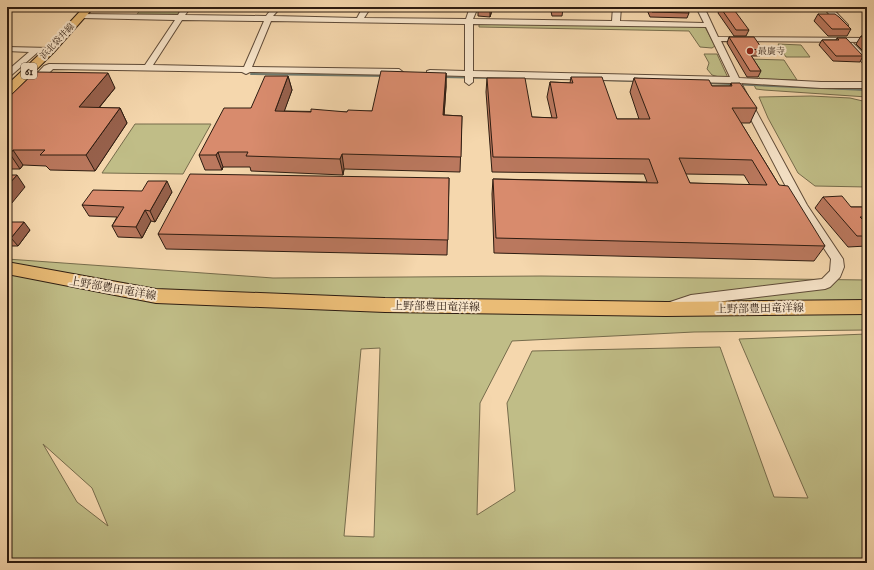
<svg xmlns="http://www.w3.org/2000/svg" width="874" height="570" font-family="'IM FELL English','Noto Serif JP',serif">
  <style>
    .green { fill: #c0bd87; stroke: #766c4c; fill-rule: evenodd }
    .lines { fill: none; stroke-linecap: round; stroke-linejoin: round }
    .stream { stroke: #707a6e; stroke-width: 2 }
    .minor-casing { stroke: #5f4b38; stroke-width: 2 }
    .major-casing { stroke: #2d1c11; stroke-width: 2 }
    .minor { fill: #f8e5ca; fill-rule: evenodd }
    .major { fill: #eabc76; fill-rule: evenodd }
    .wall { fill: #ba785e; stroke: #2d1c11; fill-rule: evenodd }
    .shaded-wall { fill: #97614c; stroke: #2d1c11 }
    .building { fill: #d88b6d; stroke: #2d1c11; fill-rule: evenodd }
    .poi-dot { fill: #8f2418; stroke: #f8e5ca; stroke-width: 1.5 }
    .labels { text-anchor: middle; stroke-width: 4; stroke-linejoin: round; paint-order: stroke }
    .far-street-label { font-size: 9px; fill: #2d1c11; stroke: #f8e5ca }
    .far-poi-label { font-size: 9px; fill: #2d1c11; stroke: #f8e5ca; text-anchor: start }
    .shield { fill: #f8e5ca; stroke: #6a5848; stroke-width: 1 }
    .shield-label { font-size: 10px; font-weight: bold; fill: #2d1c11 }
    .street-label { font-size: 11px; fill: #2d1c11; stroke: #f8e5ca }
  </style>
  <rect width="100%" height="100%" fill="#f5d7ad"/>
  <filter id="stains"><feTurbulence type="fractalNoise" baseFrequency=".005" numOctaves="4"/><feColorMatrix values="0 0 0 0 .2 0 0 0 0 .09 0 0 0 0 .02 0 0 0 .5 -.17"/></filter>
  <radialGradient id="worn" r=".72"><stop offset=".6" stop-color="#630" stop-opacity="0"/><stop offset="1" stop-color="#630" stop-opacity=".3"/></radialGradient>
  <path class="green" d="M143 7H187L182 14H137Z
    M479 21 704 25 715 46 712 48 700 47 689 31 479 27Z
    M778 44 801 45 810 57H786Z
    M704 54H717L729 80 712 75 707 69 709 63Z
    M748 59 784 60 797 80 760 79Z
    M754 85 867 90V97L764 90 756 89Z
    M811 96 850 98 867 102V187L815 186 798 173 768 118 759 97Z
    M135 124H211L183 174 102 173Z
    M7 259 273 278 541 276 867 280V330L694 332 512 341 480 403 477 515 515 491 507 403 532 351 720 347 774 497 808 498 739 339 867 334V563H7ZM380 348 374 537 344 536 361 349ZM43 444 92 488 108 526 77 502Z"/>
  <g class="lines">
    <path class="stream" d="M251 74 384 76
      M442 77 492 78
      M520 78 576 79
      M600 80 638 81
      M706 83 867 90"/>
    <defs>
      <path id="minor" d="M273 7H281L273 16 357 18 363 7H371L364 18 466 19 470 7H478L473 19 612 21 613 7H621L620 21 704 23 696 7H704L718 37 867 38V42L721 41 739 78 821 82H867V88H821L741 83 807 205 843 259 844 267 840 277 830 287 825 289 691 305 669 313 664 312 662 308 664 304 691 295 822 279 830 271 831 259 796 206 732 83 473 77V82L469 85 465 82V76L427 75V71L430 70 465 71V24L271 21 252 67 399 69 403 72 399 75 250 72 246 74 242 72 53 69 10 112 7 113V105L44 66 49 64 145 65 175 20 81 18H78V14L178 15 182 8H185L189 10 185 15 266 16ZM182 20 264 21 244 67 153 65ZM473 24 706 27 730 77 473 71Z
        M823 7H831L848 25V29H842Z
        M847 43H853L867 57V65L864 64 847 47Z
        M7 47 50 48 54 50 50 52H38L7 79V71L29 52 7 51Z"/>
      <path id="major" d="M84 7H94L54 52 11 95 7 96V85L46 48Z
        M7 262 156 289 385 298 666 302 867 300V314L666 316 385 312 156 303 7 274Z"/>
    </defs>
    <use href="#minor" class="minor-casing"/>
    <use href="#major" class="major-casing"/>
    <use href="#minor" class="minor"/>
    <use href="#major" class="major"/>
  </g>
  <path class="wall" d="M453 7H464V8Z
    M493 7 490 17 478 16V9Z
    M550 7H563V9L562 16H552Z
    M622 7H686L689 13 687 18 650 17 647 10 622 8Z
    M720 7 749 30 746 36H734L718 13Z
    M818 14 851 29 847 36H828L814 21Z
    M861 36H867V55L856 44Z
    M729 37 763 50 760 56H751L761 71 758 77H747L727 43Z
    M837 38 863 56 860 62 833 61 819 45 822 40H836Z
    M446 73V87L444 115 462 116 460 172 344 169 343 175 251 171 250 167H223L222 170H205L199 155 251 108 288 76 292 90 284 111 347 112 372 111Z
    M571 77 617 119H639L630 92 634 78 712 86H730L731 83 757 108 750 123H741L779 185 825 246 814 261 494 253 492 194 493 179 647 182 644 174 492 172 486 92 487 78 532 117 552 118 547 97 550 82 570 83ZM685 174 744 175 750 185 690 183Z
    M115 88 99 108H120L127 123 95 171 50 170 46 166 23 165 20 169H7V99Z
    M449 178 447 255 166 249 158 234Z
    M172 192 155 222 151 221 142 238 118 237 112 226 117 217 89 216 82 205Z
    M823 197 851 207H867V246L848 247 815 208Z
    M7 222 30 230 18 246H7Z"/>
  <path class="shaded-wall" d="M491 7H493L490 17V10Z
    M108 73 115 88 87 122 79 107Z
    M446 73V87L443 130V115Z
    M288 76 292 90 279 126 275 111Z
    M120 108 127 123 95 171 86 155Z
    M13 150 23 165 20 169 10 154Z
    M218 152 223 167 222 170 216 155Z
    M342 154 344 169 343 175 340 159Z
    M17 175 25 187 7 209V186Z
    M167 181 172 192 155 222 150 211Z
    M145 210 151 221 142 238 136 227Z
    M24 222 30 230 18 246 11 238Z"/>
  <path class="building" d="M479 7H491L490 10 478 9Z
    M553 7H563V9H553Z
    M649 7H686L689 13 652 12Z
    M720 7H732L749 30H736Z
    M818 14H835L839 17 851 29H832Z
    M861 36H867V43Z
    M729 37H754L763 50 747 49 761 71H750Z
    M837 38H846L863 56H836L822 40H839Z
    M381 71 446 73 443 115 462 116 461 157 342 154 340 159 246 156 248 152H218L216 155H199L224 108H251L265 76H288L275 111 311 112V109L347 112 348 110 372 111Z
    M35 72 108 73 79 107 120 108 86 155H40L45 150H13L10 154H7V99Z
    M571 77H602L617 119H650L634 78 709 80 712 86H732L731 83H740L757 108H732L779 185 788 186 825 246 496 238 493 179 658 183 649 159 493 157 487 78H525L532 117 557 118 550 82 573 83ZM679 158 752 160 767 185 690 183Z
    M190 174 449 178 448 240 158 234Z
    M7 175H17L7 186Z
    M148 181H167L150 211 145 210 136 227 112 226 124 207 82 205 93 190 142 191Z
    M842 196 851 207H867V217H860L867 224V236H857L823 197Z
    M7 222H24L11 238H7Z"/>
  <circle class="poi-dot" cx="750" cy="51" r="4"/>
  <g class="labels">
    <g class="far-street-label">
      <text transform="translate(57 41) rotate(-47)" y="3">浜北袋井線</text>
    </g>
    <g class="far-poi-label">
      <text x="758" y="54">最廣寺</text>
    </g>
    <rect class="shield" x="21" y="63" width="16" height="16" rx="3"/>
    <g class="shield-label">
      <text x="29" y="75">61</text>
    </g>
    <g class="street-label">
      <text transform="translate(113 288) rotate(10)" y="4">上野部豊田竜洋線</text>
      <text transform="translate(436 306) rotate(1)" y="4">上野部豊田竜洋線</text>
      <text transform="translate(760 308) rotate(-1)" y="4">上野部豊田竜洋線</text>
    </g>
  </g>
  <rect width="874" height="570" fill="none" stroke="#f5d7ad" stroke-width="24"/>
  <rect x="8" y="8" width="858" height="554" fill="none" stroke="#2d1c11" stroke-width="2"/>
  <rect x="12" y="12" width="850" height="546" fill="none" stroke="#2d1c11"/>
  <rect width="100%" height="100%" filter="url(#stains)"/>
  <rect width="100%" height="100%" fill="url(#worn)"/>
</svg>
